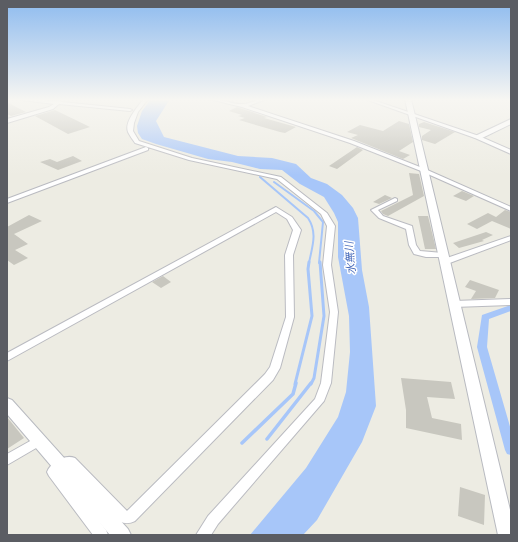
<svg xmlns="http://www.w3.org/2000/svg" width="518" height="542" font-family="'Titillium Web','Noto Sans JP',sans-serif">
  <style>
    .water { fill: #a7c6f9 }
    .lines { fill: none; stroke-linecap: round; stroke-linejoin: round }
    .stream-far2 { stroke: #a7c6f9; stroke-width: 2 }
    .stream-far1 { stroke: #a7c6f9; stroke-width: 3 }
    .stream { stroke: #a7c6f9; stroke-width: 3.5 }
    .canal { fill: #a7c6f9; fill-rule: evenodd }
    .building { fill: #c8c7bf }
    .street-casing { stroke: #babbc1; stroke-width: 2 }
    .secondary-casing { stroke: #b8bac0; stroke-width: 2 }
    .street { fill: #fff; fill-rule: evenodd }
    .secondary { fill: #fff; fill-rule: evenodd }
    .labels { text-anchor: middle; stroke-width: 3; stroke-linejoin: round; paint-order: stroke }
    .water-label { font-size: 11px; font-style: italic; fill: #4b6dbb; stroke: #fff }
  </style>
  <rect width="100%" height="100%" fill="#edece3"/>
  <path class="water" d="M151 99H170L156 121 164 137 238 156 272 158 296 164 311 178 327 184 342 195 353 208 358 218 362 270 369 307 376 406 362 442 317 520 303 535H250L306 468 338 417 346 392 350 352 349 316 338 257V222L334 213 324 197 300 184 282 170 260 169 232 162 208 159 156 144 142 139 138 133 137 126 142 111Z"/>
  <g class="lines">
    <path class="stream-far2" d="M260 177 308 218C318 233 312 247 309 263
      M274 182 314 211 323 222 319 263"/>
    <path class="stream-far1" d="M295 384 312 316 308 269 309 262
      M311 384 314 378 324 316 320 262"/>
    <path class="stream" d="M267 439 311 383
      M242 443 293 394 296 383"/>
    <path class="canal" d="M511 305V311L489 319 487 347 511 430V455L507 454 505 450 477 347 482 315Z"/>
  </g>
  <path class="building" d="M7 102 20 109 26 112 11 116 7 114Z
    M237 107 267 117 264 118 296 127 285 133 280 132 239 120 245 118 238 116 242 115 229 111Z
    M55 110 90 127 68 134 35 116Z
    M399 121 409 124 413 142 399 151 410 155 403 159 351 138 358 135 347 132 360 125 383 131Z
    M424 122 455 132 435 144 422 140V136L431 130 419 127V124Z
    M357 147 363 150 337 169 329 166Z
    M73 156 82 161 58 170 40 162 50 159 57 162Z
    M409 173 419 174 424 196 388 216 383 214 381 211 413 195Z
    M462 191 474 196 466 201 453 196Z
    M385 195 392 198 379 204 373 202Z
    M505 210 511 212V229L492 221 477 229 467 224 488 213 496 217Z
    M29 215 42 221 14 234 28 244 15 250 28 258 14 265 7 260V227Z
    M418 216H428L436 249H425Z
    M486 232 493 235 482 240 484 241 459 248 453 243Z
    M163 276 171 282 161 288 152 282Z
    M470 280 499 290 495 298 471 299 476 291 465 287Z
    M401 378 451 382 455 399 427 397 432 418 461 424 462 440 406 428V410Z
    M7 417 24 438 7 449Z
    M460 487 485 495 484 525 458 516Z"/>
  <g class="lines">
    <defs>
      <path id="street" d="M20 99H32L57 101 60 100 62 102 130 109 132 110 130 111 59 104 53 109 7 123V119L49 107 54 104 22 100Z
        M144 99H148L138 112 134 123 133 131 139 141 192 158 281 177 327 213 335 226 331 265 338 312 331 383 324 401 218 524 211 535H196L208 516 315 399 321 383 330 312 323 265 327 226 321 214 277 179 189 160 135 143C133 140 130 136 128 132 124 122 138 106 144 99Z
        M209 99C220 98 233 105 243 104 250 104 256 99 264 99V100L248 106 354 141 425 169 511 207V211L421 171 350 143 242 107Z
        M365 99H370L479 136 511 150V154L475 138Z
        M146 147 148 148V150L7 203V199Z
        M395 198 397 199V201L378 210 383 216 412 226 416 245 420 251 443 253 447 255 446 257H426L414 254 409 245 406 229 379 218 371 210Z
        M276 207 292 217 301 230 293 255 294 317 280 368 273 380 135 521C129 524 125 524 119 521L69 468 64 469 61 472 106 530 108 535H93L49 476 47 472C51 462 65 454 75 458L127 511 265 374 270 367 286 317 285 255 293 230 287 219 276 212 7 361V353Z
        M511 236V240L447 264H441L440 262 441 260Z
        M511 299V305L454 307 450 304 454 301Z
        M39 436 43 438 45 441 43 444 7 465V454Z"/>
      <path id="secondary" d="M405 99H411L511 514V535H498Z
        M511 119V124L480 139 473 137Z
        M7 398 12 400 128 529 131 535H110L7 414Z"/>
    </defs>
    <use href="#street" class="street-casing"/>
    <use href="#secondary" class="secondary-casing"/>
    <use href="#street" class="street"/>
    <use href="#secondary" class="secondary"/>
  </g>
  <linearGradient id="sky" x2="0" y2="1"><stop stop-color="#8ebbef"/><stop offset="0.57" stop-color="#f7f6f2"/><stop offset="1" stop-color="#f7f6f2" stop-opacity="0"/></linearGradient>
  <rect width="518" height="175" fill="url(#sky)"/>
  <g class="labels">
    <g class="water-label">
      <text transform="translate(350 258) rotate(-94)" y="4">水無川</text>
    </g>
  </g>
  <rect width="518" height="542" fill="none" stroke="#5b5d63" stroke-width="16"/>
</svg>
